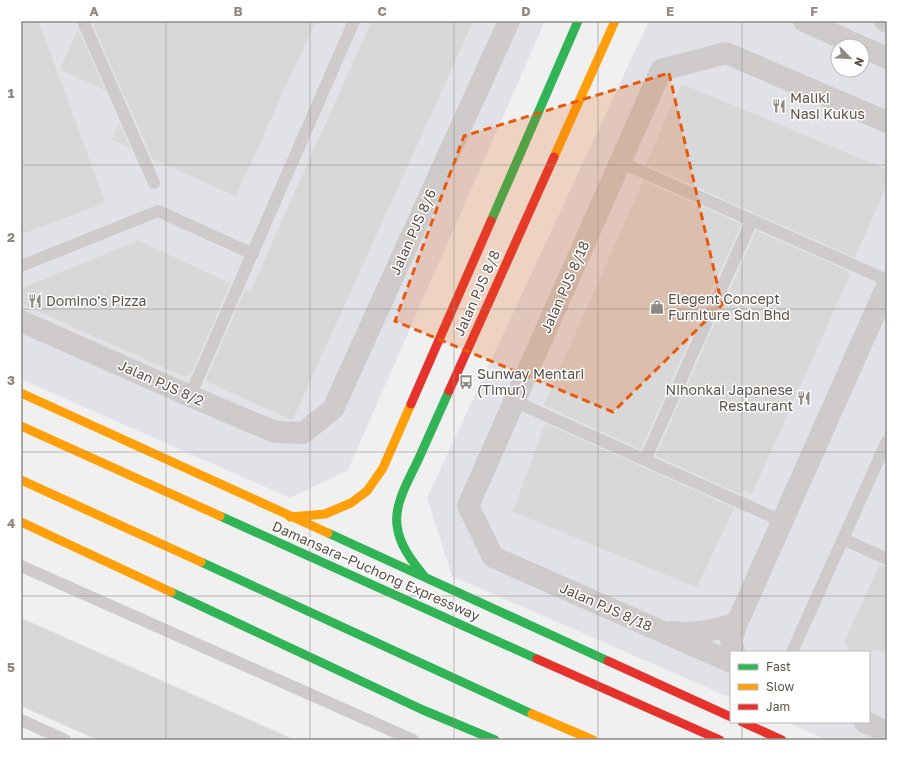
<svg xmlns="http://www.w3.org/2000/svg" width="908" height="761" font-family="'Golos Text',sans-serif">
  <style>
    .commercial { fill: #e1e2e8; fill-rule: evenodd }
    .building { fill: #d9d8d8; stroke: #e3e2e2 }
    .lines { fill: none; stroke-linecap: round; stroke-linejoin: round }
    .lane { stroke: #cecbca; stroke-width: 12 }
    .street { stroke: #cecbca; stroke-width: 22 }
    .fast { stroke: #30b455; stroke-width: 9 }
    .slow { stroke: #ff9f0a; stroke-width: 9 }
    .jam { stroke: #e5322d; stroke-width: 9 }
    .marked { fill: #e8590c; fill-opacity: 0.2; stroke: #e8590c; stroke-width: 3; stroke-dasharray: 8 5; stroke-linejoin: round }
    .grid { fill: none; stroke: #8f8983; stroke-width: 1; stroke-opacity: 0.55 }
    .labels { text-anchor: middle; stroke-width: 3; stroke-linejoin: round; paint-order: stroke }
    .poi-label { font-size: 14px; fill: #5b5148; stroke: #fff; text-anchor: start }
    .street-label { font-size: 14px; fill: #5b5148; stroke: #fff }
    .neatline { fill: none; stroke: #8f8983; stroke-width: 1.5 }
    .grid-label { font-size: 13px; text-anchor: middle; font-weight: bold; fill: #8f8983 }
  </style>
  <rect width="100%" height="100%" fill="#f0f0f0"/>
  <path class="commercial" d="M21 21H545L348 470 290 498 21 379Z
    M649 21H887V740H828L786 722H869V652H731V698L452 576 427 498ZM838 46H862V70H838Z"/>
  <path class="building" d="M21 21H39L106 203 21 235Z
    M91 21H316L236 197 152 159 128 104 129 102 126 101Z
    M371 21H474L293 420H290L205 381 245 289 250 291Z
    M78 28 106 91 59 70Z
    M681 83 887 169V186L855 258 645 165Z
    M119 123 131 149 111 140Z
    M643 180 742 224 641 450 543 405Z
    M756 230 849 271 848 273 851 274 752 495 743 491 741 495 655 456Z
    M138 240 231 283 191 375 188 374 186 378 21 304V288Z
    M545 423 735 508 697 588 512 512Z
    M879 564 887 566V652H849L844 642Z
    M21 618 295 740H98L21 706Z"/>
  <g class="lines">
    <path class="lane" d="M83 21 154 183
      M620 162 887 280
      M21 266 158 211 253 254
      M190 396 354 21
      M514 401 645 460 752 220
      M645 460 782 521
      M843 539 887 559
      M21 566 413 740
      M792 652 887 441
      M21 720 65 740"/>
    <path class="street" d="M804 21 860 46
      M885 21 887 22
      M862 47 887 58
      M21 321 190 396 275 432 303 433 333 409 509 21
      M671 632C694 635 715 630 737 623
      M734 652 731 640 737 623 887 286
      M731 662 493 557 468 506 661 70 726 53 887 122
      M865 722 887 732"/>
    <path class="fast" d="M491 221 578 21
      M220 516 537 659
      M328 533 608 661
      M201 562 532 714
      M424 576C412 561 399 545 397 525 394 503 410 478 419 458 429 436 439 413 449 391
      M171 592 423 710 495 740"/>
    <path class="slow" d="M554 157 615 21
      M21 393 328 533
      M21 426 220 516
      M21 480 201 562
      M290 517 325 514 351 503 367 491 383 468 411 404
      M21 522 171 592
      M532 714 593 740"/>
    <path class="jam" d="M449 391 554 157
      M411 404 491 221
      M537 659 720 740
      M608 661 731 717
      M742 722 782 740"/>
  </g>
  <path class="marked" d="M669 73 722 305 613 412 395 321 464 136Z"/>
  <path class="grid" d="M166 21V740M310 21V740M454 21V740M598 21V740M742 21V652M21 165H887M21 309H887M21 452H887M21 596H887M742 722V740"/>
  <defs>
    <symbol id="restaurant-bare" viewBox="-9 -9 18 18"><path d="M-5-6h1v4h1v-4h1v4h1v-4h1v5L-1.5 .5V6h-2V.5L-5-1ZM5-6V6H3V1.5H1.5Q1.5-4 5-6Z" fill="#8f8983" stroke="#fff" stroke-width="2.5" paint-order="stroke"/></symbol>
    <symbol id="shop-bare" viewBox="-9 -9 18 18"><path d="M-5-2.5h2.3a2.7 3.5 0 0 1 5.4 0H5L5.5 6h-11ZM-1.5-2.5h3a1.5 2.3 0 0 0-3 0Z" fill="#8f8983" stroke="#fff" stroke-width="2.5" paint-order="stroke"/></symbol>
    <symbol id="bus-bare" viewBox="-9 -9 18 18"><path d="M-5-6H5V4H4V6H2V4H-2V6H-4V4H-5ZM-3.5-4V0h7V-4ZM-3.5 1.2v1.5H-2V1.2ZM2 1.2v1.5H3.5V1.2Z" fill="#8f8983" stroke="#fff" stroke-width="2.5" paint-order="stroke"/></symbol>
  </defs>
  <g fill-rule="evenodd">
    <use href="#restaurant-bare" x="769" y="96" width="20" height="20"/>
    <use href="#restaurant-bare" x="25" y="291" width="20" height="20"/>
    <use href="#shop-bare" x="647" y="297" width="20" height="20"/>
    <use href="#bus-bare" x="456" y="372" width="20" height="20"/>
    <use href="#restaurant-bare" x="794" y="388" width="20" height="20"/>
  </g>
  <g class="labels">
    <g class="poi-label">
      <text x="790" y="103">Maliki<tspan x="790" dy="16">Nasi Kukus</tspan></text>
      <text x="668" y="304">Elegent Concept<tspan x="668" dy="16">Furniture Sdn Bhd</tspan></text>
      <text x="46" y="306">Domino's Pizza</text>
      <text x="477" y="379">Sunway Mentari<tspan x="477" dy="16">(Timur)</tspan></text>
      <text x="793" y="395" text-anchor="end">Nihonkai Japanese<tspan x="793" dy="16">Restaurant</tspan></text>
    </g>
    <g class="street-label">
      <text transform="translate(413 232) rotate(-66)" y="5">Jalan PJS 8/6</text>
      <text transform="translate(565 287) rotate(-66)" y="5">Jalan PJS 8/18</text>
      <text transform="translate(477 293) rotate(-66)" y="5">Jalan PJS 8/8</text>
      <text transform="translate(161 383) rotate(24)" y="5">Jalan PJS 8/2</text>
      <text transform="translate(376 571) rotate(24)" y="5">Damansara–Puchong Expressway</text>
      <text transform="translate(606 607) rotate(24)" y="5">Jalan PJS 8/18</text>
    </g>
  </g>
  <rect width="908" height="761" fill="none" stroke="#ffffff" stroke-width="44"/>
  <rect x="730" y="651" width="140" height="72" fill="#ffffff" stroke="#bdb9b6"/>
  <rect x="738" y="664" width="20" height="6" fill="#30b455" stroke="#bdb9b6"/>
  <text x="766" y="671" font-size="12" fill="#5b5148">Fast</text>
  <rect x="738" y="684" width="20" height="6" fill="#ff9f0a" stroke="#bdb9b6"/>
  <text x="766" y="691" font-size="12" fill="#5b5148">Slow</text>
  <rect x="738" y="704" width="20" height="6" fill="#e5322d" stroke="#bdb9b6"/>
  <text x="766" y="711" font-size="12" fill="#5b5148">Jam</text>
  <g transform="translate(850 58) rotate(114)"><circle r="19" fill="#ffffff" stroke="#bdb9b6"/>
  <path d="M0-3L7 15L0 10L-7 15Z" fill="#8f8983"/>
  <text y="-6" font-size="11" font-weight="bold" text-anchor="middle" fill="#5b5148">N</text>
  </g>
  <rect x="22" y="22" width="864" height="717" class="neatline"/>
  <g class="grid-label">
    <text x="94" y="16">A</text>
    <text x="238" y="16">B</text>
    <text x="382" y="16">C</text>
    <text x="526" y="16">D</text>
    <text x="670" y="16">E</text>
    <text x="814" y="16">F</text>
    <text x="11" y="98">1</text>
    <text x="11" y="242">2</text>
    <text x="11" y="385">3</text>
    <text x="11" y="528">4</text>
    <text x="11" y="672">5</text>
  </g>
</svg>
